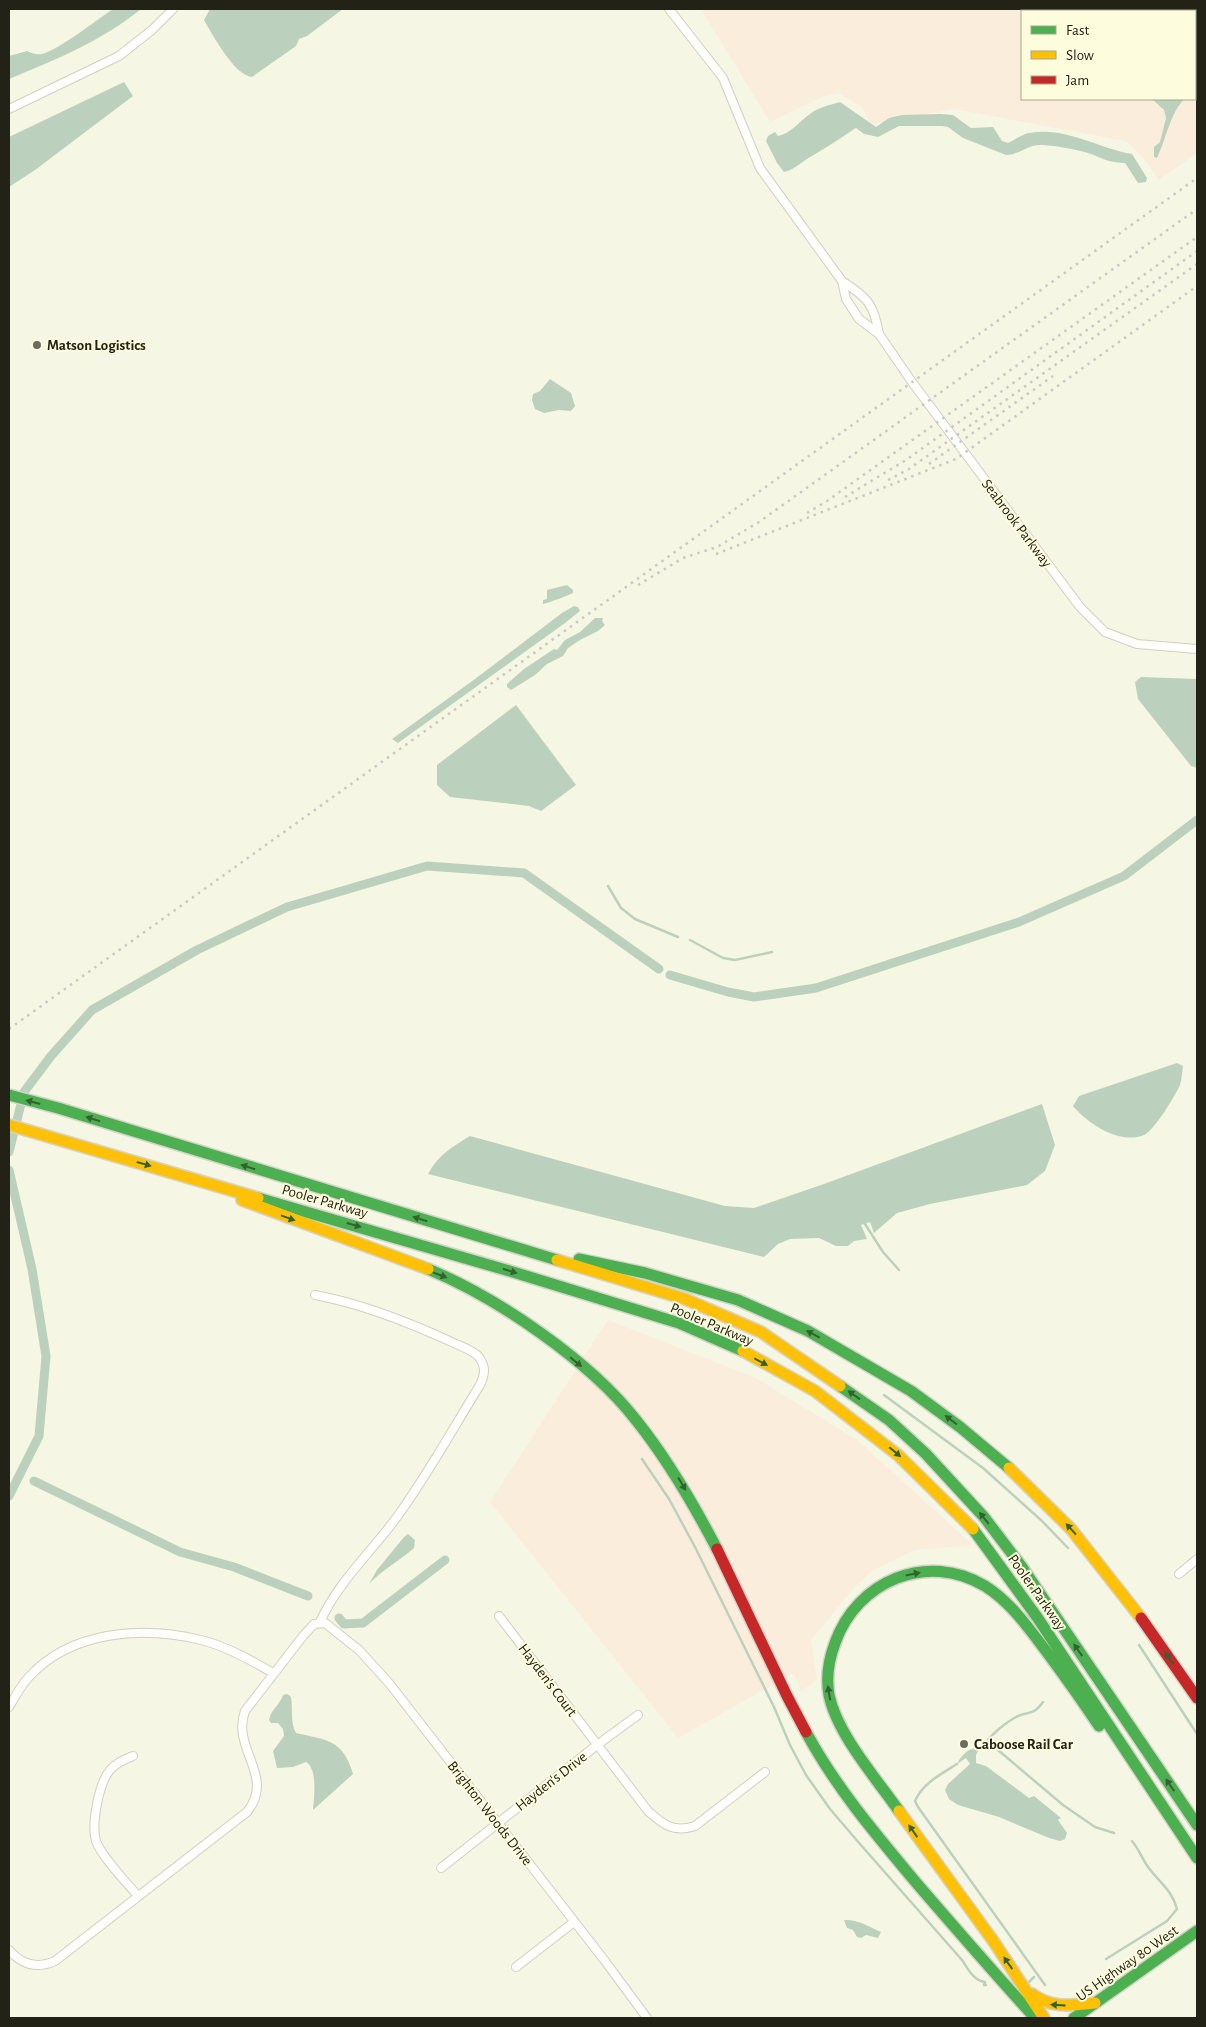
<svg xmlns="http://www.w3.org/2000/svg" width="1206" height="2027" font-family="'Alegreya Sans',sans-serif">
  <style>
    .green { fill: #faeddb; fill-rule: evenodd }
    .water { fill: #bcd1bd }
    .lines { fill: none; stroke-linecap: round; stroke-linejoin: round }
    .stream { stroke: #bcd1bd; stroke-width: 2.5 }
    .canal { stroke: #bcd1bd; stroke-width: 9 }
    .street-casing { stroke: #d0d0c2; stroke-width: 10 }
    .fast-casing { stroke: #d4d4cb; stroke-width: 14 }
    .slow-casing { stroke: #d4d4cb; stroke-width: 14 }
    .jam-casing { stroke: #d4d4cb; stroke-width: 14 }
    .street { stroke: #fefefb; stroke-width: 8 }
    .fast { stroke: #4caf50; stroke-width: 11 }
    .slow { stroke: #ffc107; stroke-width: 11 }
    .jam { stroke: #c62828; stroke-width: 11 }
    .rail { stroke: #c9c9c4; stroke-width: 2.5; stroke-dasharray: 2.5 5; stroke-linecap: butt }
    .oneway { fill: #356131 }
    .poi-dot { fill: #6d6c5f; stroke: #fdfdde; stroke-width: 2 }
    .labels { text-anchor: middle; stroke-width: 4; stroke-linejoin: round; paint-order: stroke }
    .poi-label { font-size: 15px; font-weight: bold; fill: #232217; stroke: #fdfdde; text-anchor: start }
    .street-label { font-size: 15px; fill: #232217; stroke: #fdfdde }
  </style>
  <rect width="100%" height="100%" fill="#f6f6e5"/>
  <path class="green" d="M701 9H1197V153L1159 180 1145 160 1126 141 954 109 871 124 861 106 839 93 824 96 770 122ZM1022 11H1195V99H1022Z
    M608 1320 756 1378 857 1440 973 1545 915 1550 873 1570 854 1588 811 1640 817 1680 801 1691 794 1673 678 1738 490 1502Z"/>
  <path class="water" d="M113 9H141C102 41 55 60 9 79V56L27 51C31 53 37 55 42 54 57 51 98 19 113 9Z
    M210 9H343L307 36 299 39 296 46 252 77C235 76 212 34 204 20Z
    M1195 38H1197V93L1195 94Z
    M124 82 133 96 35 170 9 187V137Z
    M1152 99H1185C1172 108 1165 142 1157 158L1154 157V147L1160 142 1166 118 1164 110Z
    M840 102 876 127 889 118 902 115 940 114 953 115 971 128 993 127 1002 141 1008 143C1015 140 1022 134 1029 133 1065 126 1098 148 1132 154L1147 178 1146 182 1138 183 1125 163C1106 162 1105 159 1088 153 1075 149 1057 146 1043 145 1027 144 1020 155 1006 155L963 138 948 127 942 126H899L878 137 864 134 856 128C841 138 827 147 812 156 802 161 796 169 784 172L777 163 766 141 768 136 775 132 778 136C790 134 800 121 810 114 819 107 830 105 840 102Z
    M550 379 571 393 575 406 571 411 559 410 544 413 535 409 532 400 533 394 540 391Z
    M567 585 573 590V593C571 594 546 604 543 604V600L547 599V590Z
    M574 606 578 607 580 611 565 623 398 743 392 739 475 679 562 613Z
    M595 618H603L602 621 605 625 598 631 580 640 568 648 563 656 547 664 535 675 511 690 507 687V684L524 669 554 649 557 650 565 640 580 632Z
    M1141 677 1197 679V768L1191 766 1138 699 1135 682Z
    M516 705 576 785 541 811 529 806 450 797 437 785V765Z
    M1177 1063 1183 1066C1182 1072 1182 1079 1180 1085 1175 1096 1154 1131 1144 1135 1120 1145 1088 1124 1073 1106L1079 1096Z
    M1042 1104 1055 1145 1045 1171 1027 1185 930 1204 897 1213 874 1233 870 1222 861 1225 867 1239 854 1241 848 1246H836L819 1238 790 1239 778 1244 764 1257 428 1174C438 1155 452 1147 470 1136L725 1206 754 1208 824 1184Z
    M408 1534 415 1540 414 1548C399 1561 382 1570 369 1584L377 1570 404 1537Z
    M287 1694 291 1697C293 1708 290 1723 296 1733 326 1740 343 1739 353 1774L313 1810C314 1797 318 1769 306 1762L293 1767 277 1768 273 1751 284 1736 283 1729 278 1723H271L269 1720C271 1709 280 1705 283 1695Z
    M976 1748 978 1751 976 1755V1763L986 1766 1029 1798 1034 1796 1061 1818 1058 1820 1067 1833 1065 1839 1060 1841 1049 1838 999 1817 958 1805 949 1799 945 1790 948 1784 970 1764 966 1758 957 1764C961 1756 967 1749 976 1748Z
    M844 1920C857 1919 870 1927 881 1932L878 1938 866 1935 861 1938 857 1937 853 1930 847 1928Z"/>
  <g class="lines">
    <path class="stream" d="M608 886 621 908 635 919 678 937
      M690 940 723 958 735 960 772 952
      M865 1224 883 1252 899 1270
      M884 1395 983 1468 1042 1521 1068 1548
      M642 1459 669 1499 695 1547 774 1707 790 1745 806 1775 830 1809 860 1844 962 1960C968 1969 974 1981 985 1982L984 1985H986
      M1139 1645 1197 1734
      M983 1745C991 1735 1005 1723 1016 1717 1029 1710 1032 1717 1043 1702
      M976 1749 986 1744 992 1745 1063 1805 1095 1827 1114 1833
      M957 1764C941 1774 923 1783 915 1801L918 1807 1045 1985
      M1106 1959 1167 1921 1177 1909C1172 1889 1157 1881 1146 1864 1141 1856 1138 1848 1132 1841
      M1029 1982 1034 1977"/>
    <path class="canal" d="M670 975 728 992 754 997 816 988 1019 922 1124 876 1197 820
      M9 1152 24 1092 51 1056 92 1010 197 950 287 907 427 866 524 873 659 969
      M9 1170 32 1269 46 1356 39 1436 9 1496
      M34 1481 180 1552 234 1567 308 1596
      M339 1618 344 1624 363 1623 445 1560"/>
    <defs>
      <path id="street" d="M669 9 723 78 760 168 842 281 846 299 859 319 879 334 912 382 1080 607 1105 632 1137 644 1197 649
        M9 109 119 56 152 30 173 9
        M842 281C867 297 874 304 879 334
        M315 1295C364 1304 411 1323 456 1344 463 1347 474 1351 479 1357 486 1367 485 1374 480 1385 452 1430 426 1478 394 1521 369 1554 337 1584 320 1622
        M1179 1574 1197 1559
        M499 1616 648 1811C664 1825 673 1833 695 1826L765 1772
        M9 1707C15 1697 20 1687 28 1678 71 1630 142 1626 201 1640 226 1646 251 1660 273 1673
        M133 1756C125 1759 116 1763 110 1770 99 1783 91 1824 96 1841 101 1856 127 1883 138 1896
        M441 1868 597 1745 638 1715
        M9 1950C22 1965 37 1969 55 1961L247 1812C276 1776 231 1749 245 1711L303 1636 314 1624 325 1623 359 1650 389 1683 605 1961 647 2018
        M516 1967 574 1922"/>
      <path id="fast" d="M9 1095 58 1108 557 1260
        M258 1198 513 1272 679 1323 743 1351
        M579 1259 645 1273 738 1300 808 1331 911 1391 960 1427 1009 1468
        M428 1269C498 1298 590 1361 636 1420 668 1460 693 1503 717 1549
        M840 1386 889 1420 926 1454 984 1517 1022 1567 1197 1825
        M973 1529 1037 1617 1197 1858
        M806 1732C836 1788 878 1837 919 1886 957 1930 996 1975 1035 2018
        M899 1811C876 1778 837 1734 829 1695 826 1678 829 1659 835 1643 857 1581 927 1551 985 1586 1012 1603 1030 1630 1049 1655 1066 1678 1083 1702 1099 1726
        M1074 2018 1197 1931"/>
      <path id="slow" d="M9 1125 258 1198
        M242 1200 428 1269
        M557 1260 685 1299 761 1332 840 1386
        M743 1351 815 1391 898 1455 973 1529
        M1009 1468 1071 1529 1141 1618
        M899 1811 994 1942 1044 2018
        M1032 1994C1052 2009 1072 2005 1095 2003"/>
      <path id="jam" d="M717 1549 787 1696 806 1732
        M1141 1618 1197 1698"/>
    </defs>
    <use href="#street" class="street-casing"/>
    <use href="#fast" class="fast-casing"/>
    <use href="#slow" class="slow-casing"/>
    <use href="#jam" class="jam-casing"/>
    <use href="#street" class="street"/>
    <use href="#fast" class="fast"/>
    <use href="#slow" class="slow"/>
    <use href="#jam" class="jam"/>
    <path class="rail" d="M929 464 1053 376
      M888 480 909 469 1197 264
      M845 497 906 460 1197 251
      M807 513 827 501 1197 237
      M716 554 956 459 1197 286
      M638 585 683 558 717 547 759 522 1197 209
      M9 1029 1197 178"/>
  </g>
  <defs><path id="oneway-solid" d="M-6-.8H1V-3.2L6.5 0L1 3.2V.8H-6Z" transform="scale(1.25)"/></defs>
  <g class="oneway">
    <use href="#oneway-solid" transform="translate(33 1102) rotate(-165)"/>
    <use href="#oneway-solid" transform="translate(93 1119) rotate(-163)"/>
    <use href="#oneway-solid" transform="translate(144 1164) rotate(16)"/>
    <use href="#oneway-solid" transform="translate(248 1167) rotate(-163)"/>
    <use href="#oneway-solid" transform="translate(288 1218) rotate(20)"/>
    <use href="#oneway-solid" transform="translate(420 1219) rotate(-163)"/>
    <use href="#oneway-solid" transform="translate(354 1225) rotate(16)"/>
    <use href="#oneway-solid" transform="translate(510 1271) rotate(17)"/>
    <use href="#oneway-solid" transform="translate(440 1275) rotate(21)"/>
    <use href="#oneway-solid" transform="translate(813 1334) rotate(-152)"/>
    <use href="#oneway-solid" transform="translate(576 1362) rotate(39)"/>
    <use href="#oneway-solid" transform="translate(761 1362) rotate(28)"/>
    <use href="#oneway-solid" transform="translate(854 1395) rotate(-144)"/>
    <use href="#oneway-solid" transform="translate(951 1420) rotate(-143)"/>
    <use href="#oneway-solid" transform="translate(895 1452) rotate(40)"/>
    <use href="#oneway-solid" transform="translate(682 1484) rotate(59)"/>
    <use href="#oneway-solid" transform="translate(984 1518) rotate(-129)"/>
    <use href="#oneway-solid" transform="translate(1071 1529) rotate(-132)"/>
    <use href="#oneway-solid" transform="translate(913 1574) rotate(-11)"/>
    <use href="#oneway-solid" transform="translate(1078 1650) rotate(-125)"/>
    <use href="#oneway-solid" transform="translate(1169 1658) rotate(-126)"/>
    <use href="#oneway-solid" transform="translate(829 1693) rotate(-100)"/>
    <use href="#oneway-solid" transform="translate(1170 1785) rotate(-124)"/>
    <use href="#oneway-solid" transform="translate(913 1831) rotate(-125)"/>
    <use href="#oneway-solid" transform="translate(1008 1963) rotate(-125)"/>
    <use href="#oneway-solid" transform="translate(1058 2005) rotate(-177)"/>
  </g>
  <g class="poi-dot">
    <circle cx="37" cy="345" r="5"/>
    <circle cx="964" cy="1744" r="5"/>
  </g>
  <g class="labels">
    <g class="poi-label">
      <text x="47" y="350">Matson Logistics</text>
      <text x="974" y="1749">Caboose Rail Car</text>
    </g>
    <g class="street-label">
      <text transform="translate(1017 523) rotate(53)" y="5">Seabrook Parkway</text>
      <text transform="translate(325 1201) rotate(16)" y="5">Pooler Parkway</text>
      <text transform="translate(712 1324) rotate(23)" y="5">Pooler Parkway</text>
      <text transform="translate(1037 1592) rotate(55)" y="5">Pooler Parkway</text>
      <text transform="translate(548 1680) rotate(53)" y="5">Hayden's Court</text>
      <text transform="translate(551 1781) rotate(-38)" y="5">Hayden's Drive</text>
      <text transform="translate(490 1813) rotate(52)" y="5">Brighton Woods Drive</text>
      <text transform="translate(1127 1963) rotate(-35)" y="5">US Highway 80 West</text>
    </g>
  </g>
  <rect width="1206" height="2027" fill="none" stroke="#232217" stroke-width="20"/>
  <rect x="1021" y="10" width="175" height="90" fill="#fdfdde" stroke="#a6a58e"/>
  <rect x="1031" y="26" width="25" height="8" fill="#4caf50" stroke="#a6a58e"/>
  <text x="1066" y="35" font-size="15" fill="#232217">Fast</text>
  <rect x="1031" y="51" width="25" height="8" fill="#ffc107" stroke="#a6a58e"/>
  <text x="1066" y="60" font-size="15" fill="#232217">Slow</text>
  <rect x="1031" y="76" width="25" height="8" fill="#c62828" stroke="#a6a58e"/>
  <text x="1066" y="85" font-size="15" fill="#232217">Jam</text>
</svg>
